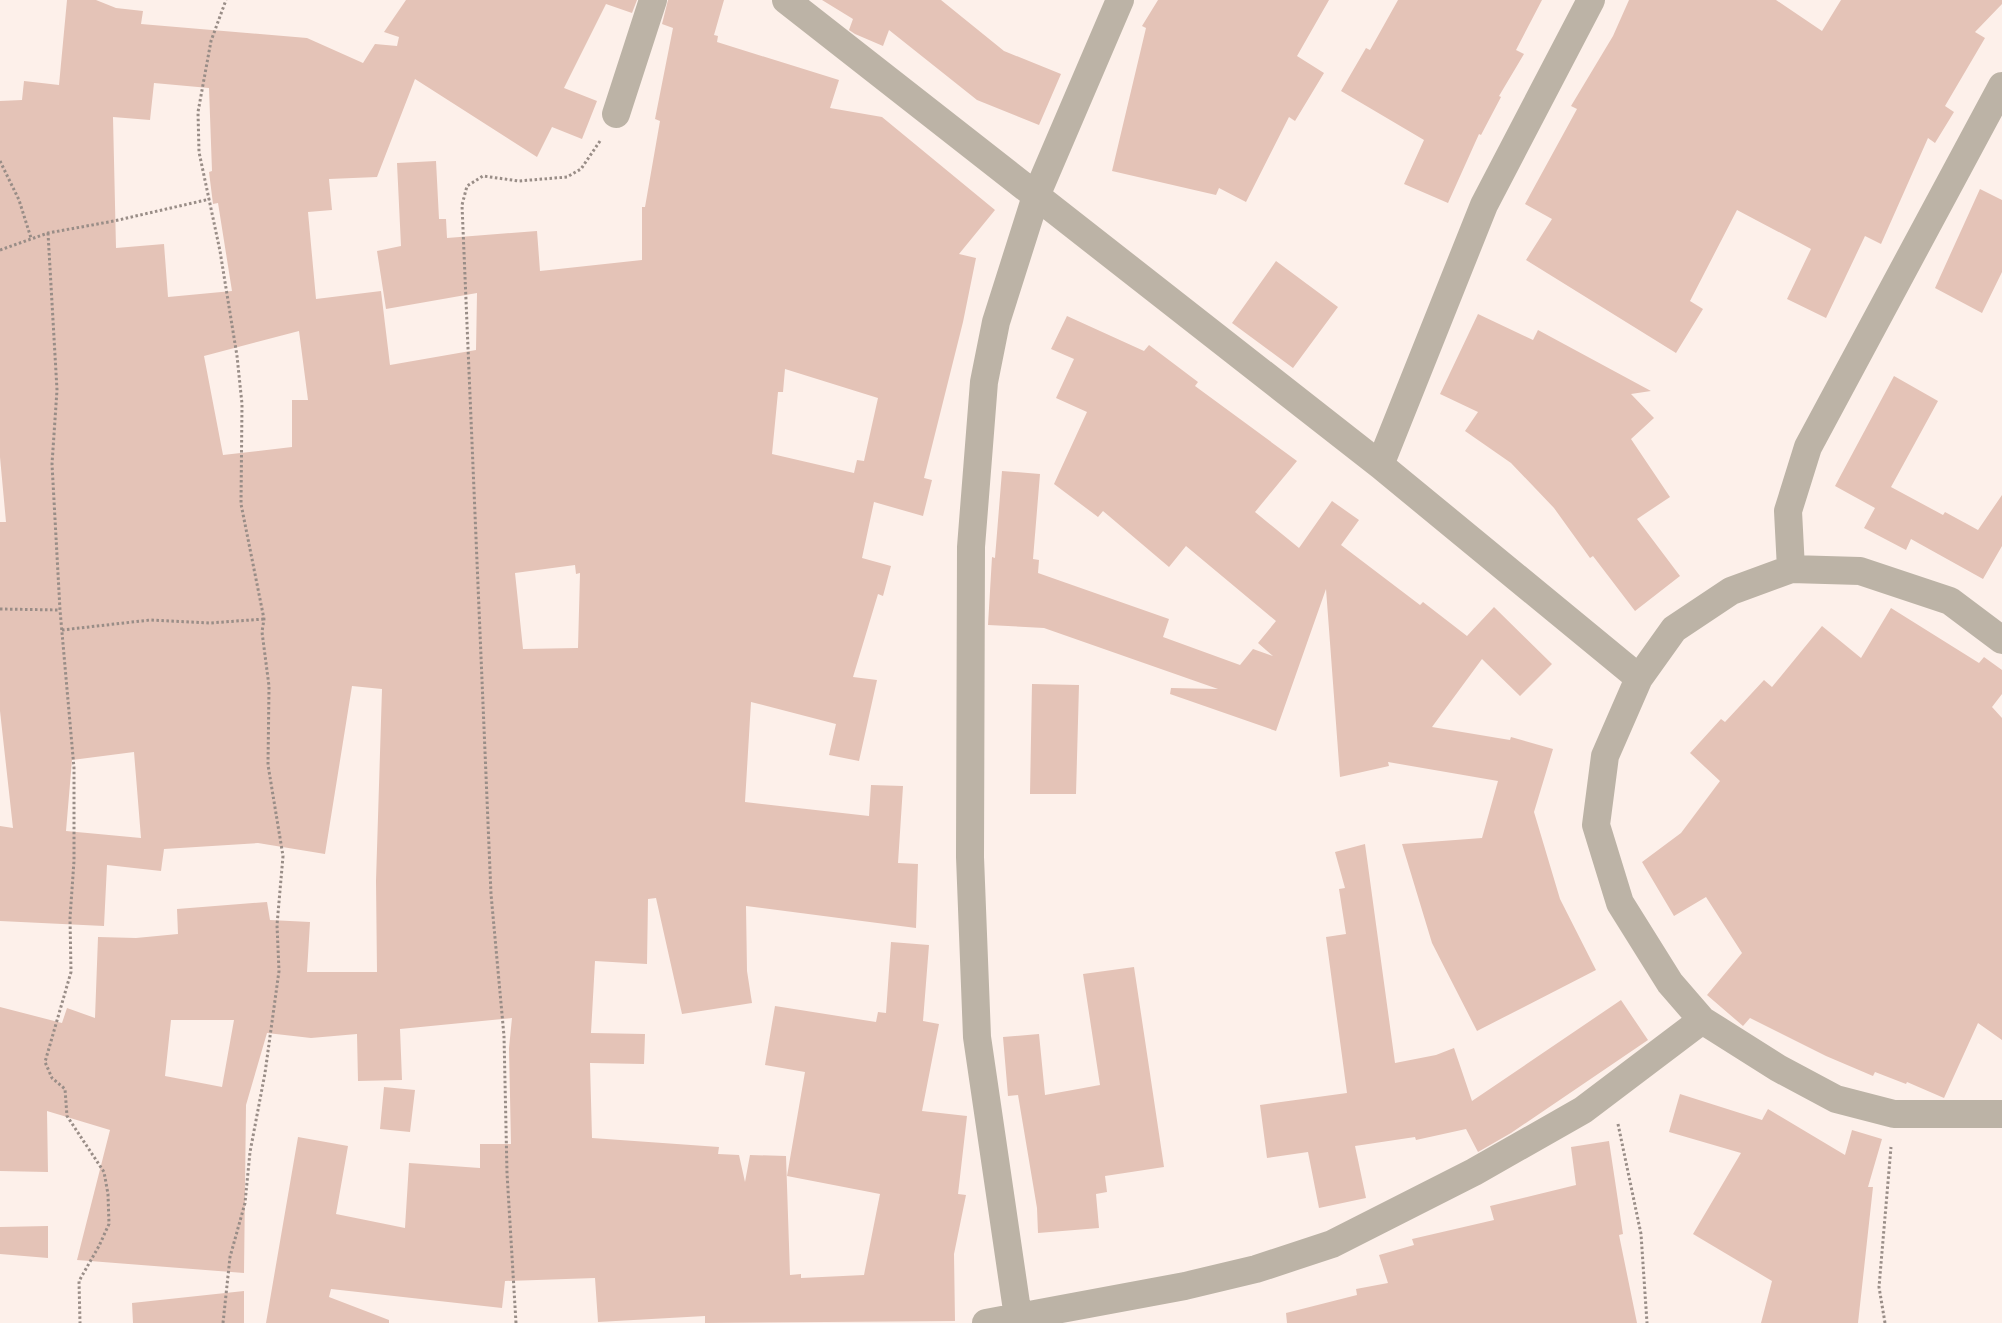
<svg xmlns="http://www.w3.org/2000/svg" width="2002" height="1323" font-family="Lato,sans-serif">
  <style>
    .building { fill: #e4c3b7; fill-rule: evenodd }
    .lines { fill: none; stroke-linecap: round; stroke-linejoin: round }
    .path { stroke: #998d87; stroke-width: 3; stroke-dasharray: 2.5 2.5; stroke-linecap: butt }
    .street { stroke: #bcb3a6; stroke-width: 28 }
  </style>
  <rect width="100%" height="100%" fill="#fdf0ea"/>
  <path class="building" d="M67 0H96L116 8 143 11 141 24 307 38 363 63 375 44 397 46 399 37 384 32 406 0H637L632 13 606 4 564 88 597 101 582 139 552 127 537 157 415 79 377 177 329 179 332 210 308 212 316 299 381 291 390 365 476 350 477 293 386 309 377 251 401 246 397 163 436 161 439 219H446L447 238 537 231 540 271 642 260V207H645L660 121 655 119 673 28 662 24 668 0H724L714 35 718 36 717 42 839 80 830 108 882 117 995 210 959 254 976 258 963 322 924 478 932 480 923 516 874 502 862 558 891 566 883 596 878 594 853 677 877 680 859 761 829 755 836 724 751 702 745 802 869 816 871 785 903 786 898 863 918 864 916 928 746 906 747 971 752 1003 682 1014 656 898 648 899 647 964 595 961 591 1033 645 1034 644 1064 590 1063 592 1138 719 1147 718 1154 739 1155 745 1182 750 1155 786 1156 790 1275 801 1274V1278L864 1275 880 1194 787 1176 805 1072 765 1065 775 1006 876 1022 878 1012 886 1013 891 942 929 945 923 1021 939 1024 922 1111 967 1116 958 1194 966 1195 954 1254 955 1321 705 1323V1316L598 1322 595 1278 505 1281 502 1308 331 1289 329 1297 389 1320V1323H266L298 1137 348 1146 336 1214 405 1228 409 1163 480 1168V1144H511L509 1048 512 1018 400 1029 402 1080 358 1081 357 1034 311 1038 267 1033 246 1105 244 1273 77 1260 110 1130 47 1111 48 1172 0 1171V1007L62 1023 67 1008 95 1018 98 937 136 938 178 934 177 909 267 902 270 920 310 922 307 972H377L376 881 382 689 352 686 325 854 258 843 164 849 161 871 107 865 104 926 0 921V826L13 828 0 711V522H6L0 457V101L22 100 24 81 59 85ZM154 83 209 88 212 171 209 172 213 204 218 203 232 291 168 297 164 244 116 248 113 117 150 120ZM299 331 308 400H292V447L223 455 204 356ZM785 369 878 398 864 461 857 460 854 473 772 454 778 392H783ZM575 565 576 574 580 573 578 648 523 649 515 573ZM134 752 141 838 66 831 72 760ZM171 1020H234L222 1087 165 1076Z
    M822 0H941L1004 51 1061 74 1039 125 977 100 889 30 883 46 855 34 849 30 853 19Z
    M1158 0H1329L1297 56 1324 73 1295 121 1289 117 1246 202 1219 188 1216 195 1112 171 1146 28 1142 26Z
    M1398 0H1542L1516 50 1524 54 1499 96 1501 97 1481 135 1479 134 1448 203 1404 184 1424 140 1341 91 1366 48 1370 50Z
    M1629 0H1776L1822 31 1841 0H2002V4L1975 32 1985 38 1945 106 1954 112 1935 143 1928 138 1881 244 1865 236 1826 318 1787 299 1811 249 1737 210 1690 301 1703 309 1676 353 1526 260 1552 219 1525 204 1577 109 1571 106 1613 36Z
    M1980 189 2002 200V272L1982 313 1935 288Z
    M1276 261 1338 307 1293 368 1232 323Z
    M1478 314 1533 340 1538 330 1651 391 1631 394 1654 418 1631 439 1670 497 1637 519 1680 576 1635 611 1593 556 1590 558 1554 508 1511 463 1465 431 1478 412 1440 394Z
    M1067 316 1144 351 1149 345 1198 382 1195 386 1297 461 1255 512 1299 548 1332 501 1359 520 1341 545 1420 605 1423 602 1467 636 1494 607 1552 664 1520 696 1482 659 1432 727 1510 740 1511 737 1553 749 1534 812 1560 899 1596 970 1477 1031 1432 943 1402 844 1482 838 1498 781 1388 762 1389 766 1340 777 1326 589 1276 731 1170 694 1171 688 1218 689 1044 628 988 625 992 557 995 558 1002 471 1040 474 1033 559 1039 560 1038 573 1169 619 1163 637 1240 665 1253 649 1273 656 1258 643 1276 621 1186 546 1169 567 1103 511 1098 517 1054 484 1087 412 1056 398 1074 359 1051 349Z
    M1894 376 1938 401 1891 487 1943 515 1945 512 1978 530 2002 495V546L1983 579 1911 539 1906 550 1864 528 1875 508 1835 486Z
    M1891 608 1979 663 1984 657 2002 670V694L1992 707 2002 718V1040L1978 1023 1944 1098 1907 1082 1906 1084 1875 1072 1873 1076 1826 1056 1750 1018 1743 1026 1707 995 1742 953 1706 897 1674 916 1642 862 1681 833 1720 781 1690 753 1721 719 1725 722 1764 680 1772 687 1822 626 1861 658Z
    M1032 684 1079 685 1076 794H1030Z
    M1365 844 1395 1063 1436 1055 1454 1048 1472 1101 1621 1000 1648 1040 1511 1133 1478 1152 1466 1129 1416 1140 1415 1137 1355 1146 1366 1198 1319 1208 1308 1152 1267 1158 1260 1105 1347 1093 1326 937 1346 934 1339 889 1345 888 1335 852Z
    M1134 967 1164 1167 1105 1176 1107 1192 1096 1194 1099 1228 1038 1233 1037 1208 1018 1095 1008 1096 1003 1037 1039 1034 1045 1095 1100 1085 1083 974Z
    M384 1087 415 1090 410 1132 380 1129Z
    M1680 1094 1762 1120 1768 1109 1845 1155 1852 1130 1882 1139 1868 1187H1873L1858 1323H1761L1772 1281 1693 1234 1741 1153 1669 1132Z
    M1609 1141 1623 1234 1619 1235 1637 1323H1287L1286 1313 1357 1295 1356 1289 1388 1283 1379 1255 1414 1245 1412 1239 1494 1220 1490 1206 1576 1185 1571 1147Z
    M48 1226V1258L0 1254V1227Z
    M244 1291V1323H133L132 1303Z"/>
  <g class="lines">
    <path class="path" d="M0 161 19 200 31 238
      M48 233 57 390 52 464 60 610 74 768V861L70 918 71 972 45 1062 52 1078 65 1089 67 1116 104 1172 108 1194 109 1224 99 1246 79 1281 80 1323
      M0 250 48 233 114 221 210 199
      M0 609 60 610
      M62 630 150 620 210 623 264 619
      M1618 1124 1641 1234 1647 1323
      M223 1323 230 1257 245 1203 250 1152 265 1073 279 971 277 925 283 856 268 765 269 686 262 632 264 619 241 504 242 404 237 356 220 251 199 152 198 112 211 41 226 0
      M516 1323 507 1173 504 1036 491 894 462 205 467 186 483 176 519 181 567 177 581 169 600 141
      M1885 1323 1879 1287 1891 1147"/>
    <path class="street" d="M786 0 1380 465 1639 678
      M616 114 653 0
      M1380 465 1484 205 1591 0
      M1791 569 1788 511 1808 447 2002 86
      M2002 640 1950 601 1860 571 1791 569 1731 591 1674 629 1639 678 1605 756 1596 825 1620 903 1670 983 1702 1020 1778 1068 1836 1099 1894 1114H2002
      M1018 1317 977 1037 970 857 971 547 984 382 996 322 1036 196 1120 0
      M986 1323 1185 1286 1256 1269 1332 1244 1474 1172 1583 1110 1702 1020"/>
  </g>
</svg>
